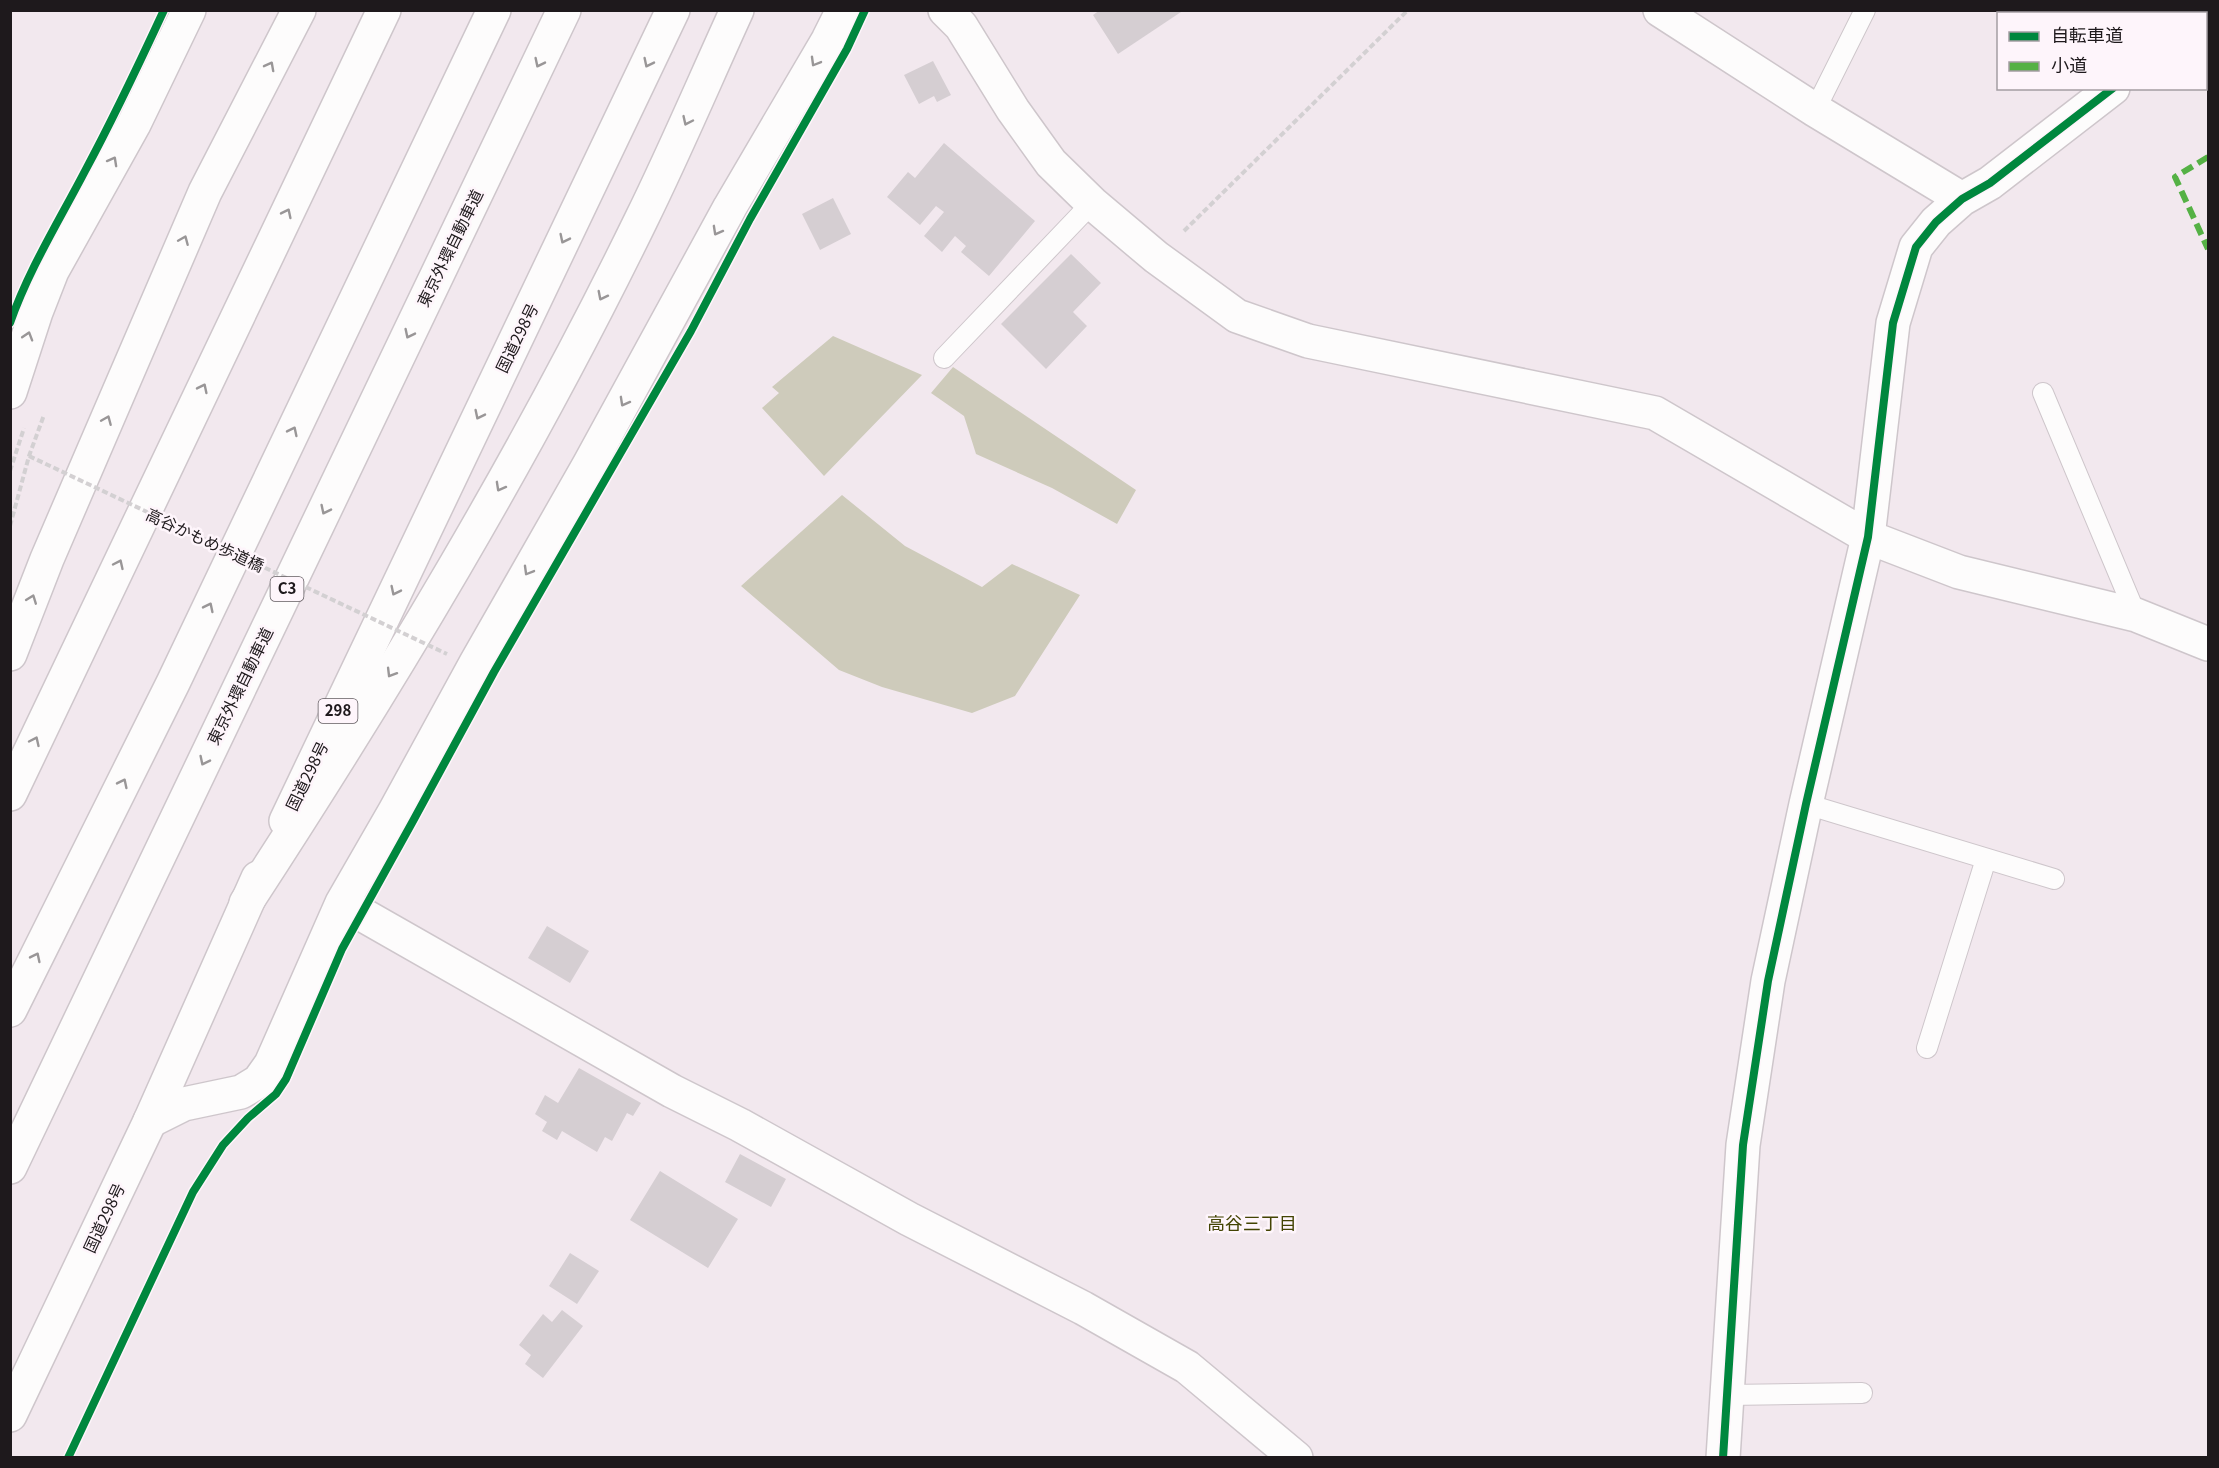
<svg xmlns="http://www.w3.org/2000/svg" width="2219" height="1468" font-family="Georgia,'Noto Sans JP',serif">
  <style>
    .forest { fill: #cecbbb }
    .building { fill: #d5ced2 }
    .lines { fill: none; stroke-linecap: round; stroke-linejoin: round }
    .service-casing { stroke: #cec6cb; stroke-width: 22 }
    .minor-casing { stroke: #cec6cb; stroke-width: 36 }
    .trunk-casing { stroke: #cec6cb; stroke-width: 36 }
    .motorway-casing { stroke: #cec6cb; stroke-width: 36 }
    .path { stroke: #d3d0d2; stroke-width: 4; stroke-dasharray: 6 3; stroke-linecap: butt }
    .service { stroke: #fdfcfc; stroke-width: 20 }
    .minor { stroke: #fdfcfc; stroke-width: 33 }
    .trunk { stroke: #fdfcfc; stroke-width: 33 }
    .motorway { stroke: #fdfcfc; stroke-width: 33 }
    .path-bridge { stroke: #d3d0d2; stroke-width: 4; stroke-dasharray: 6 3; stroke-linecap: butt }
    .quiet { stroke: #55b145; stroke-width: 6; stroke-dasharray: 12 6; stroke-linecap: butt }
    .cycleway-casing { stroke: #fef5fb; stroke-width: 11 }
    .cycleway { stroke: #00873e; stroke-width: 8 }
    .oneway { stroke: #999697 }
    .labels { text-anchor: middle; stroke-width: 5; stroke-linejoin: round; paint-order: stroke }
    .shield { fill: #fef5fb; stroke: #615b5f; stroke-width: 1.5 }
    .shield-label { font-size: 15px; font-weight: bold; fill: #1e191c }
    .street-label { font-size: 16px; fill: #1e191c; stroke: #fef5fb }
    .neighbourhood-label { font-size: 18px; fill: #434403; stroke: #fef5fb }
  </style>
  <rect width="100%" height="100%" fill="#f2e8ee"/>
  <path class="forest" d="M833 336 922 375 824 476 762 408 779 393 772 387Z
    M953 367 1136 490 1117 524 1052 488 976 454 964 416 931 393Z
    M842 495 905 546 982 587 1012 564 1080 595 1015 696 972 713 882 687 839 670 741 586Z"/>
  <path class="building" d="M1100 10H1184L1118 54 1093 15Z
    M933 61 951 95 937 102 934 96 919 104 904 75Z
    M944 143 1035 221 989 276 961 252 966 246 955 236 942 252 924 236 944 212 936 206 920 225 887 197 908 172 915 178Z
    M833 198 851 234 820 250 802 214Z
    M1071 254 1101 283 1073 312 1087 326 1046 369 1001 324Z
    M547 926 589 951 570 983 528 958Z
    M579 1068 641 1103 633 1116 627 1113 612 1141 605 1137 597 1152 562 1131 557 1140 542 1131 547 1122 535 1114 545 1095 558 1103Z
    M740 1154 786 1179 771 1207 725 1182Z
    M660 1171 738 1219 708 1268 630 1220Z
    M570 1253 599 1271 577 1304 549 1286Z
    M562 1310 583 1326 543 1378 525 1364 531 1355 519 1345 543 1314 552 1322Z"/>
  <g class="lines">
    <defs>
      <path id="service" d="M1815 110 1865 10
        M944 358 1092 203
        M2043 393 2136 615
        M1806 804 2054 879
        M1927 1048 1986 859
        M1728 1395 1862 1393"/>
      <path id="minor" d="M945 10 961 26 1013 110 1051 163 1092 203 1156 257 1237 316 1308 341 1655 413 1868 537 1959 572 2136 615 2208 644
        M1660 10 1815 110 1962 199
        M2206 34 2208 33
        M10 392 36 312 52 271 134 124 189 10
        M342 903 672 1091 740 1125 909 1219 1083 1308 1187 1367 1296 1458
        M150 1121 184 1104 241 1092 259 1081 271 1064 342 903 395 811 476 663 589 465 730 207 828 40 843 10
        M1723 1458 1743 1145 1768 981 1806 804 1868 537 1893 323 1916 247 1936 222 1962 199 1990 183 2113 88"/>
      <path id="trunk" d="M10 794 384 10
        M286 821 673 10
        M10 1415 150 1121 258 878"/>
      <path id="motorway" d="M10 654 47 559 205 192 299 10
        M246 903C390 682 526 456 641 220 675 151 705 80 737 10
        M10 1010 173 683 494 10
        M10 1167 564 10"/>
    </defs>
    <use href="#service" class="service-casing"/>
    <use href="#minor" class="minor-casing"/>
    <use href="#trunk" class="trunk-casing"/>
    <use href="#motorway" class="motorway-casing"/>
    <path class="path" d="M1184 231 1408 10
      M10 471 24 428
      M10 526 29 456 44 415"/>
    <use href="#service" class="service"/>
    <use href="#minor" class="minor"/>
    <use href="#trunk" class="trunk"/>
    <use href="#motorway" class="motorway"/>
    <path class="path-bridge" d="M29 456 447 654"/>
    <path class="quiet" d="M2206 62 2208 68
      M2208 157 2175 177 2208 249"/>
    <defs>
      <path id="cycleway" d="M10 323C29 269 59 221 85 171 113 119 139 64 164 10
        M68 1458 193 1192 223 1145 248 1118 276 1094 286 1079 342 949 413 821 494 672 691 331 750 219 847 49 865 10
        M1723 1458 1743 1145 1768 981 1806 804 1868 537 1893 323 1916 247 1936 222 1962 199 1990 183 2113 88"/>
    </defs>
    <use href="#cycleway" class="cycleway-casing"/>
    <use href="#cycleway" class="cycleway"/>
  </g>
  <defs><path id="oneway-chevron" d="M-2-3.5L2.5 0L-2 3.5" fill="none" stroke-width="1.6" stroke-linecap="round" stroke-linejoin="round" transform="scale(1.5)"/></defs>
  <g class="oneway">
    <use href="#oneway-chevron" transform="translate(815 62) rotate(120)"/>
    <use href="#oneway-chevron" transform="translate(539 63) rotate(116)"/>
    <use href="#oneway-chevron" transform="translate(648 63) rotate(116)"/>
    <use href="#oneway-chevron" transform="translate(270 66) rotate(-62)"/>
    <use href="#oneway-chevron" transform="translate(687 121) rotate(115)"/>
    <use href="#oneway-chevron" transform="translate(113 161) rotate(-61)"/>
    <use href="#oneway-chevron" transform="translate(287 213) rotate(-64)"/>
    <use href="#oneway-chevron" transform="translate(717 231) rotate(119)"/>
    <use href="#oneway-chevron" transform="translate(564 239) rotate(116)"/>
    <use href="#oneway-chevron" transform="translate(184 240) rotate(-67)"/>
    <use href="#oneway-chevron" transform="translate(602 296) rotate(117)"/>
    <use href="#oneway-chevron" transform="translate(409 334) rotate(116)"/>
    <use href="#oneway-chevron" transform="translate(28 336) rotate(-73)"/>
    <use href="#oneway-chevron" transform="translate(203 388) rotate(-64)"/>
    <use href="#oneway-chevron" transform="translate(624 402) rotate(119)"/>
    <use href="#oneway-chevron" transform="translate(479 415) rotate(116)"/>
    <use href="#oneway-chevron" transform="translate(107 420) rotate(-67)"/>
    <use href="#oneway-chevron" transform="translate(293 431) rotate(-64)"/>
    <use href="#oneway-chevron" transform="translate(500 487) rotate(119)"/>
    <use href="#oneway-chevron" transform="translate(325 510) rotate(116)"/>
    <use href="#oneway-chevron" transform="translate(119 564) rotate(-65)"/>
    <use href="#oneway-chevron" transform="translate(528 571) rotate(120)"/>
    <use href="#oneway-chevron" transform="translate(395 591) rotate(116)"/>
    <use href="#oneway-chevron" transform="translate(32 599) rotate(-69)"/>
    <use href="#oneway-chevron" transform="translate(209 607) rotate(-64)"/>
    <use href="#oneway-chevron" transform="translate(391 673) rotate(121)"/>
    <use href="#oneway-chevron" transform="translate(35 741) rotate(-65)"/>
    <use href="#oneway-chevron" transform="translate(204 761) rotate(116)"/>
    <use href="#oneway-chevron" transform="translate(123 783) rotate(-64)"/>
    <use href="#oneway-chevron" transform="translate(36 957) rotate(-64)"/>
  </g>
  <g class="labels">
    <g class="shield">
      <rect x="270.5" y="577" width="33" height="24" rx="4.5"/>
      <rect x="318.5" y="699" width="39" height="24" rx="4.5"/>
    </g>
    <g class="shield-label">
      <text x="287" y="594">C3</text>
      <text x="338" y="716">298</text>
    </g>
    <g class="street-label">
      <text transform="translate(450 248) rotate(-64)" y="6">東京外環自動車道</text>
      <text transform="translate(517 338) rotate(-64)" y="6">国道298号</text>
      <text transform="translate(205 540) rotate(25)" y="6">高谷かもめ歩道橋</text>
      <text transform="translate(240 686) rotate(-64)" y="6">東京外環自動車道</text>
      <text transform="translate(307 776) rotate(-64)" y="6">国道298号</text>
      <text transform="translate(104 1218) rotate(-65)" y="6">国道298号</text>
    </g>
    <g class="neighbourhood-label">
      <text x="1252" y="1230">高谷三丁目</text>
    </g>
  </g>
  <rect width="2219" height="1468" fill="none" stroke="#1e191c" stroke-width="24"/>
  <rect x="1997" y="12" width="210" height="78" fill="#fef5fb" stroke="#a49da2" stroke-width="1.5"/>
  <rect x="2009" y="32" width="30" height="9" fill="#00873e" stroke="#a49da2" stroke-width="1.5"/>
  <text x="2051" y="42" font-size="18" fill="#1e191c">自転車道</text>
  <rect x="2009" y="62" width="30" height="9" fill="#55b145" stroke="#a49da2" stroke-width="1.5"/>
  <text x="2051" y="72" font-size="18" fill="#1e191c">小道</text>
</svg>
